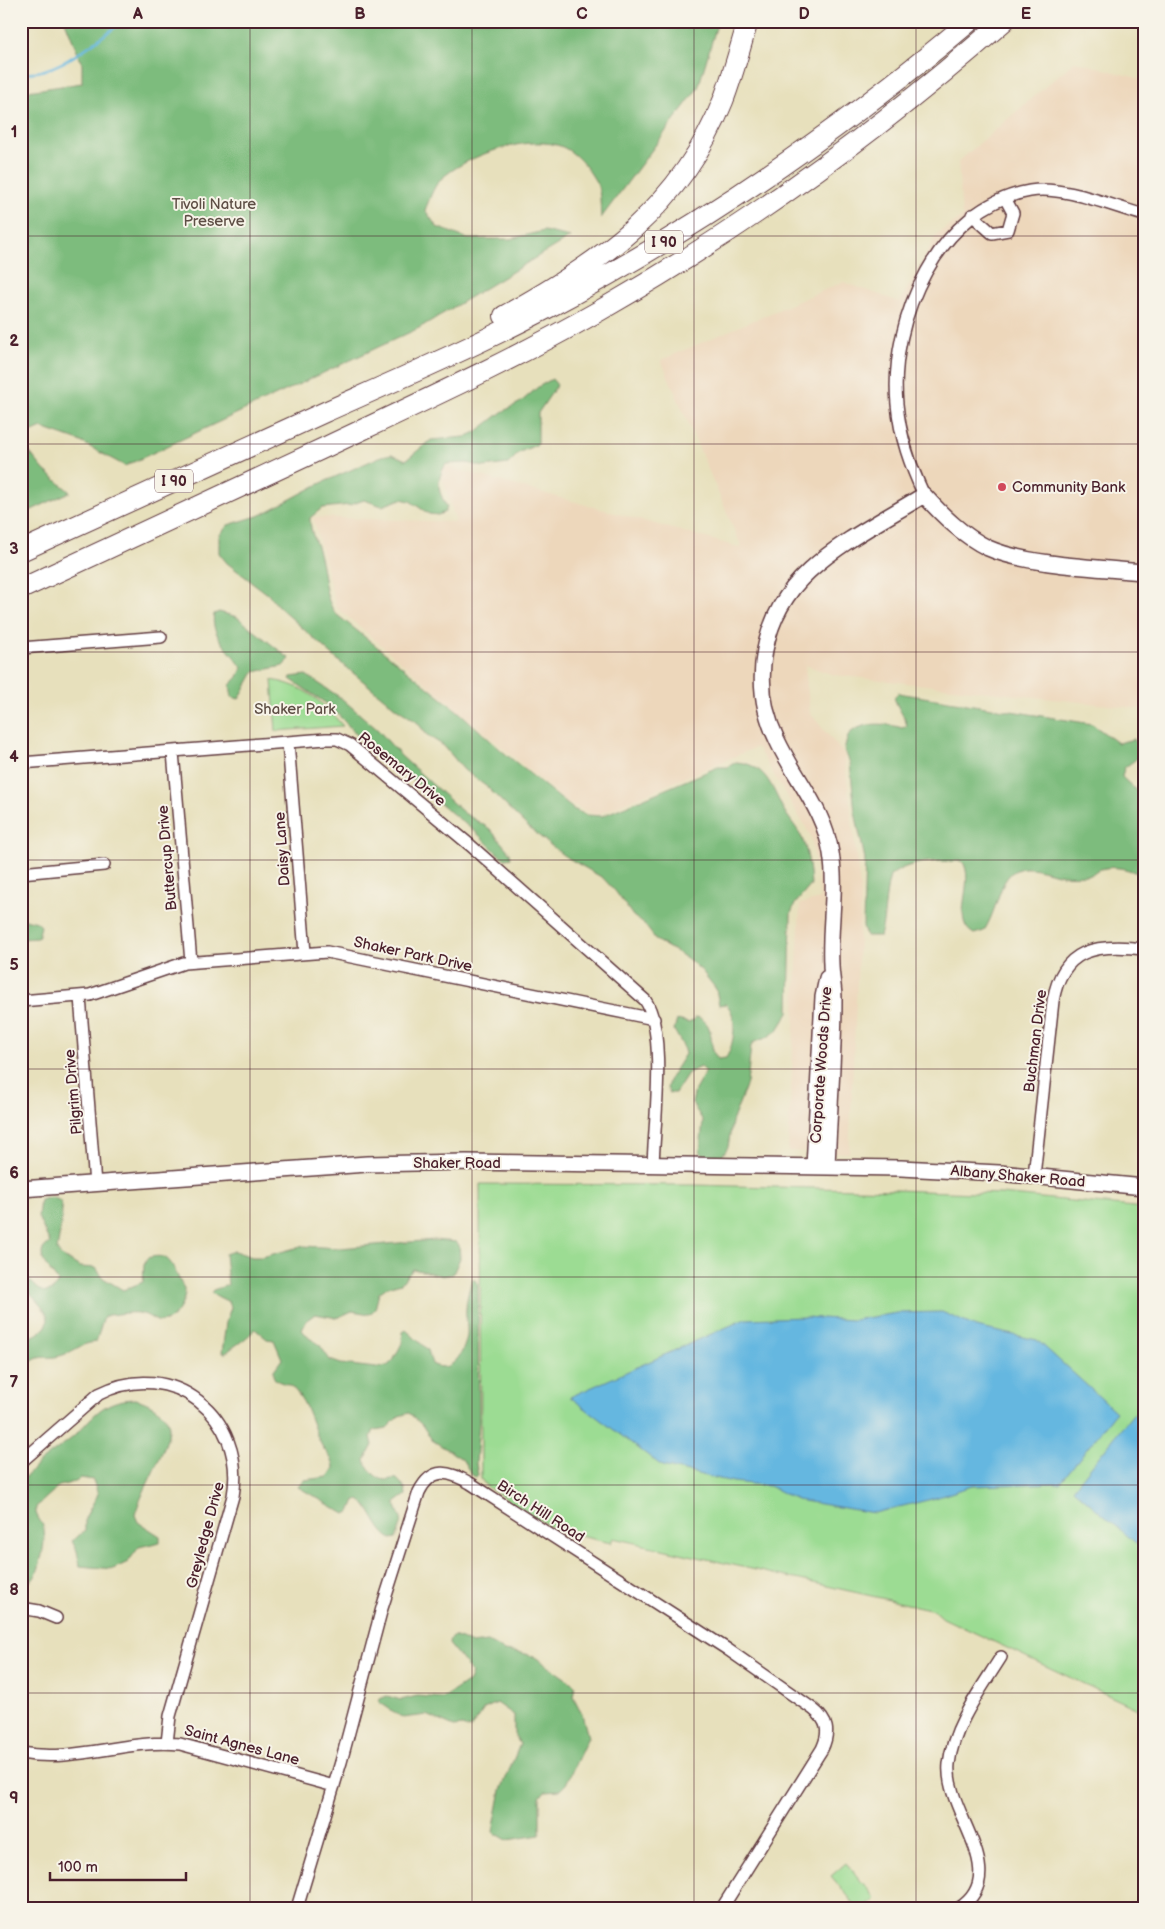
<svg xmlns="http://www.w3.org/2000/svg" width="1165" height="1929" font-family="'Balsamiq Sans',sans-serif">
  <style>
    .built { fill: #edd7bb }
    .green { fill: #9cdc93; stroke: #737e5f }
    .forest { fill: #7dbc7d; stroke: #646e54 }
    .water { fill: #65b7e0; stroke: #586b86 }
    .lines { fill: none; stroke-linecap: round; stroke-linejoin: round }
    .stream { stroke: #65b7e0; stroke-width: 2.5 }
    .street-casing { stroke: #623c41; stroke-width: 14 }
    .secondary-casing { stroke: #623c41; stroke-width: 18 }
    .highway-casing { stroke: #623c41; stroke-width: 22 }
    .street { stroke: #fff; stroke-width: 11 }
    .secondary { stroke: #fff; stroke-width: 15 }
    .highway { stroke: #fff; stroke-width: 20 }
    .grid { fill: none; stroke: #4a1f2b; stroke-width: 1; stroke-opacity: 0.55 }
    .poi-dot { fill: #d1495b; stroke: #f7f3e8; stroke-width: 2 }
    .labels { text-anchor: middle; stroke-width: 4; stroke-linejoin: round; paint-order: stroke }
    .shield { fill: #f7f3e8; stroke: #7e5f64; stroke-width: 1 }
    .shield-label { font-size: 14px; font-weight: bold; fill: #4a1f2b }
    .park-label { font-size: 15px; fill: #5e4e45; stroke: #f7f3e8 }
    .poi-label { font-size: 15px; fill: #4a1f2b; stroke: #f7f3e8; text-anchor: start }
    .street-label { font-size: 15px; fill: #4a1f2b; stroke: #f7f3e8 }
    .neatline { fill: none; stroke: #4a1f2b; stroke-width: 2 }
    .grid-label { font-size: 16px; text-anchor: middle; font-weight: bold; fill: #4a1f2b }
  </style>
  <rect width="100%" height="100%" fill="#f7f3e8"/>
  <filter id="ink" filterUnits="userSpaceOnUse"><feTurbulence type="fractalNoise" baseFrequency=".02" numOctaves="2"/><feDisplacementMap in="SourceGraphic" scale="10" xChannelSelector="R" yChannelSelector="G"/><feConvolveMatrix kernelMatrix="1 2 1 2 8 2 1 2 1" color-interpolation-filters="sRGB"/></filter>
  <filter id="wash" filterUnits="userSpaceOnUse"><feTurbulence type="fractalNoise" baseFrequency=".0096" numOctaves="4" result="noise"/><feDisplacementMap in="SourceGraphic" scale="20" xChannelSelector="R" yChannelSelector="G"/><feGaussianBlur stdDeviation="1.12" result="paint"/><feColorMatrix in="noise" values="0 0 0 0 0 0 0 0 0 0 0 0 0 0 0 0 0 1.4 0 .05"/><feComposite in="paint" operator="in"/></filter>
  <g filter="url(#wash)">
    <rect width="100%" height="100%" fill="#e7e0bc"/>
    <path class="built" d="M1075 61 1144 80V709L834 675 805 665 810 713 844 754 861 895 849 1153 788 1151 800 904 820 899 811 836 757 747 596 815 568 803 336 607 313 517 456 522 438 464 742 548 661 360 843 282 900 302 937 234 962 217 958 162Z"/>
    <path class="green" d="M272 680C306 686 321 701 343 726L276 731Z
      M480 1184 694 1185 896 1190 1001 1194 1144 1208V1712L943 1618 934 1610 613 1538 611 1543 557 1531 486 1486 481 1479Z
      M846 1863 876 1899 865 1908H858L831 1876Z"/>
    <path class="forest" d="M65 21H718L698 88 601 218C600 208 601 193 597 184 589 169 575 150 557 145 523 136 465 156 440 180 433 187 429 201 425 210L437 227 468 239H510L544 231 570 237 419 328 125 466 79 441 42 428 21 437V92L82 83V64Z
      M552 379 557 385 538 413V444L520 452 508 464 484 467 467 463 446 464C435 482 438 491 447 507L445 512 438 515 429 514 410 501 401 499 382 506 364 500 350 505 322 508 310 518C310 533 317 543 320 557 325 575 324 599 336 614L459 712 502 751 573 809 586 815 602 816 718 767H728L736 762C765 764 771 785 782 807 787 817 796 826 801 836 808 851 810 869 811 885L795 904 791 913 789 1012 778 1030 766 1038 754 1042 751 1046 747 1083 732 1122 728 1147 720 1159 705 1158 700 1151 703 1121 692 1103 695 1090 706 1071 700 1067 688 1073 675 1093H670L667 1088 670 1078 685 1054 683 1046 674 1030 677 1020 689 1023 697 1017C718 1024 706 1047 718 1059L726 1058C734 1045 739 1016 726 1004L719 1005 716 989 702 971 687 958 657 941 644 924 633 916 616 892 603 878 563 855 528 827 487 787 464 770 444 746 427 735 417 722 396 708 341 663 278 606 269 595 227 563 219 553V536L228 525 261 515 317 485 382 456 392 454 406 460 431 440 465 437 476 432 502 412 521 402 538 387Z
      M21 442 44 470 70 492 21 515Z
      M219 612 237 617 290 659 283 666 254 672 239 699 232 697 230 685 238 677 242 668C233 652 209 636 214 614Z
      M306 675 341 698 378 730 401 756 464 813 490 829 510 853 511 858 505 859 496 852 479 835 428 794 402 769 357 735 330 706 290 679 291 677Z
      M898 693 1092 724 1118 743 1134 739 1141 751 1135 760 1124 768 1122 777 1144 798V877C1131 868 1103 862 1091 875 1082 875 1072 876 1063 875 1039 871 1015 856 1002 887 996 902 993 916 984 931L974 934C949 921 977 880 962 861 935 862 912 859 890 876 884 896 886 916 880 936H866L863 926 865 859 855 812 850 763 844 749 849 734C863 721 886 723 902 728L907 726C905 716 897 708 894 697Z
      M21 918 37 922 41 926 38 938 21 939Z
      M51 1197C52 1197 58 1200 59 1200 66 1207 58 1241 57 1250L60 1255 80 1267 96 1268 103 1278 123 1290 143 1282 144 1265 147 1258C170 1252 171 1263 180 1281 181 1284 184 1287 185 1291 185 1303 176 1318 165 1321 156 1324 151 1316 143 1314 133 1311 119 1314 108 1315L104 1317 96 1342C78 1344 76 1351 63 1355 42 1362 44 1349 21 1370V1339C32 1338 52 1330 47 1315 43 1306 33 1298 27 1290L26 1283 31 1282C39 1289 43 1296 54 1289L58 1282C54 1274 36 1259 44 1248 45 1246 48 1245 50 1243L38 1217 40 1200Z
      M434 1240 456 1242 459 1245 460 1258 453 1274 443 1276 413 1269 401 1283 387 1287 379 1293 375 1309 370 1314 352 1311 337 1318 315 1314 307 1320 302 1330 309 1338 319 1344 330 1360 341 1364 376 1368 387 1366 393 1361 402 1343 403 1332 406 1330 428 1350 432 1364C450 1374 462 1357 466 1340 469 1330 465 1319 466 1309 466 1300 469 1291 471 1282L473 1279 478 1283 479 1422 476 1463 478 1476 476 1477 472 1475 462 1459 432 1440 422 1425 409 1413 399 1416 387 1428 374 1430 371 1437 373 1445 365 1460C367 1468 376 1479 385 1480 389 1480 393 1478 397 1479L405 1488 406 1495 395 1503C401 1522 405 1517 396 1538L392 1539C375 1532 370 1498 355 1500L350 1512 345 1514 298 1487 304 1480 328 1477 334 1468C334 1458 325 1453 321 1444 311 1425 309 1405 294 1389 288 1382 279 1384 274 1378V1370L282 1359 274 1340 267 1339 255 1329C247 1339 235 1345 226 1353H222L226 1322 231 1307 229 1302 211 1293 213 1290 228 1285 225 1254 234 1251 252 1257H262L303 1246 340 1248Z
      M135 1399C147 1401 169 1413 169 1428 169 1447 141 1491 135 1515L138 1522 160 1536V1542L139 1547 128 1562 113 1569 80 1566 77 1551 72 1541 85 1531V1518L98 1494 93 1480 81 1478 71 1483 59 1486 36 1507C34 1516 42 1521 44 1529 46 1539 40 1576 31 1581L21 1578V1479C31 1475 33 1467 41 1461 51 1453 62 1446 72 1438 94 1417 101 1400 135 1399Z
      M454 1636 472 1644 488 1642 504 1651 522 1653 535 1657 575 1685 573 1696 582 1714 588 1737 566 1784 560 1790 545 1791 540 1797V1835L507 1840 493 1832 501 1790 520 1744 514 1734V1715L497 1703 484 1709 470 1729 462 1726 454 1727 427 1715 403 1718 379 1702 380 1699 387 1696 401 1700 417 1696 443 1698 469 1681 472 1673 449 1644 450 1639Z"/>
    <path class="water" d="M942 1312 976 1327 1037 1340 1116 1412 1060 1483 972 1486 932 1499 874 1513 797 1500 769 1486 733 1482 662 1466 570 1397 745 1319 805 1317 853 1320 897 1313Z
      M1133 1414 1144 1417V1550L1073 1489Z"/>
    <g class="lines">
      <path class="stream" d="M21 74C63 73 92 41 125 21"/>
    </g>
  </g>
  <g filter="url(#ink)">
    <g class="lines">
      <defs>
        <path id="street" d="M972 215 992 233 1008 230 1013 213 1005 198
          M924 495C910 465 900 437 897 404 889 320 939 206 1030 191 1063 185 1111 206 1144 215
          M21 648 161 637
          M288 742 305 953
          M173 752 191 962
          M21 763 326 739H337L350 745 470 845 645 1000C667 1031 654 1125 653 1166
          M21 873 104 865
          M80 997 95 1184
          M21 1001 90 995 184 963 327 952 654 1019
          M1034 1176 1053 1001C1062 948 1097 943 1144 949
          M21 1462 99 1394C172 1356 247 1417 233 1496L170 1716 167 1743
          M21 1608 39 1611 56 1618
          M21 1753C76 1763 126 1739 180 1744L334 1786
          M297 1908 341 1762 382 1608 419 1492C432 1466 449 1471 470 1483L727 1649 813 1709C828 1721 830 1732 822 1749L722 1908
          M959 1908C1013 1873 944 1812 949 1764 953 1726 981 1689 1001 1657"/>
        <path id="secondary" d="M814 1167 823 997 827 978
          M827 1167C829 1111 834 1055 834 999 834 987 831 976 831 964 829 927 837 890 831 853 824 809 795 779 777 740 749 683 762 614 809 571 841 541 887 518 924 495 943 516 962 535 988 548 1026 565 1101 568 1144 572
          M21 1189 367 1164 466 1162 901 1168 999 1173 1144 1187"/>
        <path id="highway" d="M504 316C600 263 681 207 723 101 733 75 740 48 748 21
          M21 551C123 505 224 458 325 412 399 379 473 347 544 310 696 230 839 132 970 21
          M21 589C124 542 226 494 328 446 419 403 511 361 599 311 744 228 879 131 1004 21"/>
      </defs>
      <use href="#street" class="street-casing"/>
      <use href="#secondary" class="secondary-casing"/>
      <use href="#highway" class="highway-casing"/>
      <use href="#street" class="street"/>
      <use href="#secondary" class="secondary"/>
      <use href="#highway" class="highway"/>
    </g>
  </g>
  <path class="grid" d="M250 21V1908M472 21V1908M694 21V1908M916 21V1908M21 236H1144M21 444H1144M21 652H1144M21 860H1144M21 1069H1144M21 1277H1144M21 1485H1144M21 1693H1144"/>
  <circle class="poi-dot" cx="1002" cy="487" r="5"/>
  <g class="labels">
    <g class="shield">
      <rect x="645" y="230.5" width="38" height="23" rx="4"/>
      <rect x="155" y="469.5" width="38" height="23" rx="4"/>
    </g>
    <g class="shield-label">
      <text x="664" y="247">I 90</text>
      <text x="174" y="486">I 90</text>
    </g>
    <g class="park-label">
      <text x="214" y="209">Tivoli Nature<tspan x="214" dy="17">Preserve</tspan></text>
      <text x="295" y="714">Shaker Park</text>
    </g>
    <g class="poi-label">
      <text x="1012" y="492">Community Bank</text>
    </g>
    <g class="street-label">
      <text transform="translate(402 769) rotate(39)" y="5">Rosemary Drive</text>
      <text transform="translate(282 849) rotate(-94)" y="5">Daisy Lane</text>
      <text transform="translate(167 858) rotate(-95)" y="5">Buttercup Drive</text>
      <text transform="translate(413 954) rotate(12)" y="5">Shaker Park Drive</text>
      <text transform="translate(1035 1041) rotate(-83)" y="5">Buchman Drive</text>
      <text transform="translate(821 1065) rotate(-86)" y="5">Corporate Woods Drive</text>
      <text transform="translate(73 1092) rotate(-95)" y="5">Pilgrim Drive</text>
      <text x="457" y="1168">Shaker Road</text>
      <text transform="translate(1018 1176) rotate(5)" y="5">Albany Shaker Road</text>
      <text transform="translate(541 1511) rotate(33)" y="5">Birch Hill Road</text>
      <text transform="translate(205 1535) rotate(-75)" y="5">Greyledge Drive</text>
      <text transform="translate(242 1745) rotate(15)" y="5">Saint Agnes Lane</text>
    </g>
  </g>
  <rect width="1165" height="1929" fill="none" stroke="#f7f3e8" stroke-width="55"/>
  <path d="M50 1872v8h136v-8" fill="none" stroke="#4a1f2b" stroke-width="2.5"/>
  <text x="58" y="1872" font-size="15" fill="#4a1f2b" stroke="#f7f3e8" stroke-width="4" paint-order="stroke">100 m</text>
  <rect x="28" y="28" width="1110" height="1874" class="neatline"/>
  <g class="grid-label">
    <text x="138" y="19">A</text>
    <text x="360" y="19">B</text>
    <text x="582" y="19">C</text>
    <text x="804" y="19">D</text>
    <text x="1026" y="19">E</text>
    <text x="14" y="137">1</text>
    <text x="14" y="346">2</text>
    <text x="14" y="554">3</text>
    <text x="14" y="762">4</text>
    <text x="14" y="970">5</text>
    <text x="14" y="1178">6</text>
    <text x="14" y="1387">7</text>
    <text x="14" y="1595">8</text>
    <text x="14" y="1803">9</text>
  </g>
</svg>
